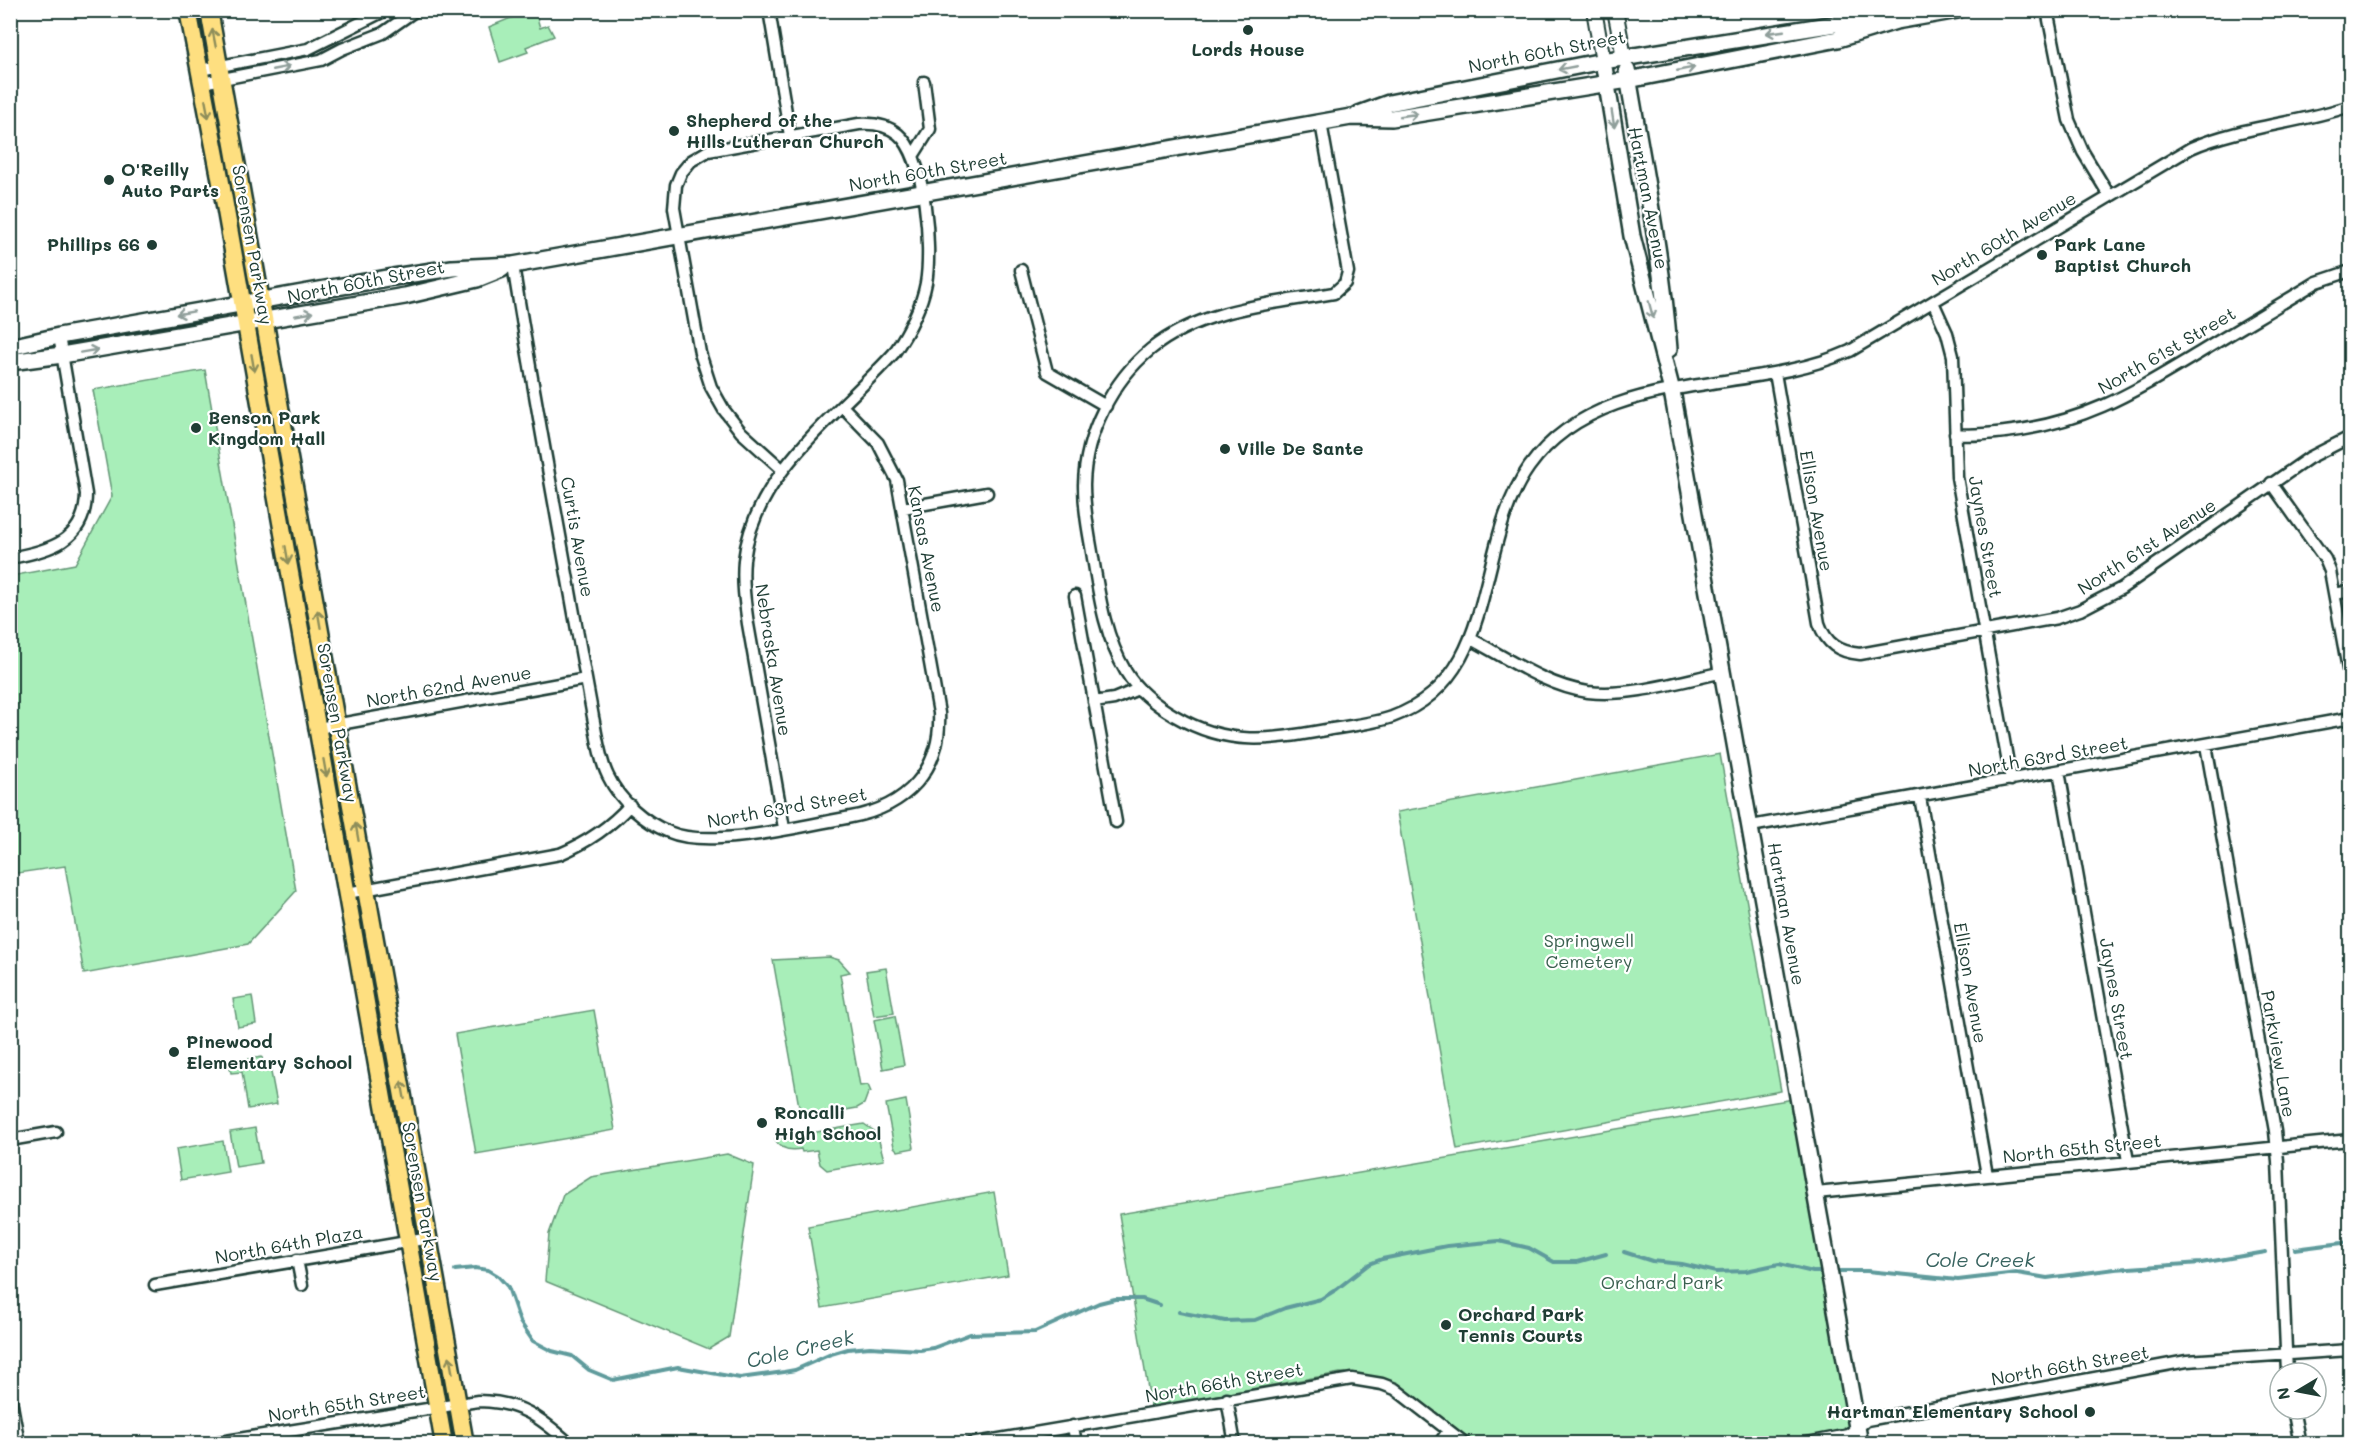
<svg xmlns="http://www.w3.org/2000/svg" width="2361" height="1454" font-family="Mali,sans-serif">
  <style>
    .green { fill: #a8eeb9; stroke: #649676; stroke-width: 1.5 }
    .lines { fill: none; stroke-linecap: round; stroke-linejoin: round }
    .stream { stroke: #5e9b9c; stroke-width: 4 }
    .minor-casing { stroke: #1f3d34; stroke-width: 15 }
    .tertiary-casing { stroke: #1f3d34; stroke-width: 18 }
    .secondary-casing { stroke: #1f3d34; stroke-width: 20 }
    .primary-casing { stroke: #1f3d34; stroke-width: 21 }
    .minor { stroke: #fff; stroke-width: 10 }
    .tertiary { stroke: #fff; stroke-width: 14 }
    .secondary { stroke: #fff; stroke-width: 15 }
    .primary { stroke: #fedf80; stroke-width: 16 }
    .oneway { stroke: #8f9e9a }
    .oneway2 { stroke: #8e8e5a }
    .poi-dot { fill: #1f3d34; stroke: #fff; stroke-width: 2 }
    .labels { text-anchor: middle; stroke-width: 4.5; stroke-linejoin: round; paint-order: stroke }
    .poi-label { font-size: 18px; font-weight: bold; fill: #1f3d34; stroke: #fff; text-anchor: start }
    .street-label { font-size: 18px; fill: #1f3d34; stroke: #fff }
    .park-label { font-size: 18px; fill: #3a604f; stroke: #fff }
    .water-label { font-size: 20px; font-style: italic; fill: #396460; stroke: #fff }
  </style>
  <rect width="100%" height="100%" fill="#fff"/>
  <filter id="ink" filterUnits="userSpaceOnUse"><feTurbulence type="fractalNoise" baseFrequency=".0167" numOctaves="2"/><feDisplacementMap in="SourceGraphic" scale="12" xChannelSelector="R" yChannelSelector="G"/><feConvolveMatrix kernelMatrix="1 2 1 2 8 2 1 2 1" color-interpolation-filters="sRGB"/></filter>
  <g filter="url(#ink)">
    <path class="green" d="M528 11 530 16 536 14 540 28 548 25 554 36 526 47 528 52 500 62 489 27Z
      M205 370 296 891 248 944 84 974 65 866 11 874V576L75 564 112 496 93 390Z
      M1720 754 1781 1091 1457 1149 1397 812Z
      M829 957 839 960 850 972 840 974 860 1086 868 1085 871 1092 868 1093 864 1104 857 1108 801 1118 773 960Z
      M886 968 894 1013 874 1016 866 971Z
      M252 996 256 1024 238 1027 233 999Z
      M594 1010 615 1130 476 1154 455 1034Z
      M895 1016 904 1065 883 1069 874 1020Z
      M262 1057 263 1067H270L277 1104 248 1109 242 1072 231 1073 229 1062Z
      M1793 1099 1849 1425 1840 1431 1771 1443H1477C1423 1412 1408 1373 1340 1373L1151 1407 1119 1214Z
      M906 1100 914 1148 898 1151 894 1147 886 1104Z
      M864 1124 877 1133 884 1160 827 1170 820 1164 817 1150 802 1152 801 1149C790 1151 780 1150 775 1139Z
      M255 1128 261 1163 236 1167 230 1132Z
      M223 1141 228 1172 181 1180 176 1149Z
      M727 1154 754 1165 729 1337 709 1349 545 1281 549 1234 563 1195 591 1177Z
      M994 1192 1008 1275 822 1308 808 1226Z"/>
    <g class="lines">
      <path class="stream" d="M2295 1249 2350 1242
        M1624 1252 1652 1261 1682 1264 1716 1272 1746 1271 1779 1264 1813 1272H1826
        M455 1270 475 1268 488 1270 498 1276 508 1287 520 1322 533 1341 552 1351 572 1356 589 1370 613 1380 678 1367 740 1378 784 1372 795 1370 831 1354 848 1349 870 1347 920 1350 933 1348 970 1334 1035 1332 1099 1303 1115 1299H1142L1160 1305
        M1833 1271H1867L1958 1280 2017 1273 2047 1278 2115 1269 2201 1263 2266 1252
        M1179 1312 1225 1321 1255 1320 1285 1308 1321 1299 1337 1289 1369 1264 1382 1259 1447 1246 1499 1241 1529 1248 1554 1262H1577L1606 1254"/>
      <defs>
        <path id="minor" d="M769 10 790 136
          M2047 10 2069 120 2083 152 2109 195
          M200 70 308 49 386 10
          M202 83 321 60 342 49 383 33 416 10
          M1321 123 1348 272 1345 283 1334 293C1272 304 1202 308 1151 349 1112 381 1085 434 1084 485 1084 508 1088 530 1092 552 1099 594 1104 635 1126 672 1138 692 1156 705 1175 716 1228 747 1270 740 1326 730 1348 726 1371 724 1392 717 1502 677 1472 547 1529 467 1601 366 1748 397 1850 351L2191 148C2242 126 2298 124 2350 106
          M913 156 930 129 924 82
          M513 265C532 384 554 501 575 619 581 652 587 684 593 717 597 736 599 758 608 776 620 801 644 822 669 832 710 850 805 825 851 817 906 807 942 770 939 713L897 480 878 443 843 407
          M1021 270 1047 372 1106 406
          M1933 302 1947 333 1953 356 1957 477 2011 780
          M1775 373 1819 623C1826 644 1839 652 1860 654L2057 618 2080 610 2122 588 2309 458 2350 437
          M1955 434C1972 436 1988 434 2005 432 2085 423 2132 393 2199 353 2238 329 2278 306 2317 282L2350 271
          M783 470 741 432 724 410 711 387 700 353 674 208 676 185 681 173 691 161 708 151 859 124C873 123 887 125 898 134 926 157 932 249 926 283 921 309 909 331 894 353 839 414 754 473 744 560 742 582 745 603 748 624L784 828
          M2271 483 2325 559 2330 571 2350 680
          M903 508 987 493
          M10 558C49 551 86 541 86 494L59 336
          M2335 594 2350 591
          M1075 596 1116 822
          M1471 639C1507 658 1546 686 1588 692 1632 697 1680 681 1724 672
          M1094 702 1114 699 1138 689
          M318 728 586 679
          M2206 745 2275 1131 2278 1161 2287 1373
          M2059 771 2128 1161
          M1920 797 1987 1175
          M1751 826 2350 718
          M347 893 560 854C586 843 611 826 630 805
          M10 1140 56 1132
          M1816 1193 2350 1140
          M297 1260 302 1285
          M155 1285 430 1238
          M10 1394 19 1444
          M1227 1399 1235 1444
          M2293 1409 2300 1444
          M1073 1426 1076 1444
          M207 1444 478 1401C519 1401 540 1417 570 1444
          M970 1444 1352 1379 1382 1384 1395 1389 1466 1444
          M1439 1444 1448 1431
          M1802 1444 1848 1435 1867 1420 2187 1361 2350 1350"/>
        <path id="tertiary" d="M1594 10 1603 61
          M1615 10 1624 57"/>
        <path id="secondary" d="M1603 61 1632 236 1672 391 1860 1444
          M1627 70C1642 163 1662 255 1669 349
          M1359 114 1389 103 1603 61 1860 20 1884 21
          M10 347 59 336 393 277 452 268 513 265 1351 117 1392 118 1628 80 1838 39 1896 21 1958 10
          M10 362 62 355 405 296 477 279 502 269"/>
        <path id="primary" d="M188 10 220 177 444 1444
          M209 10 465 1444"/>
      </defs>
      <use href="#minor" class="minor-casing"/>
      <use href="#tertiary" class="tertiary-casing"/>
      <use href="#secondary" class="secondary-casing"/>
      <use href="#primary" class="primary-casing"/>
      <use href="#minor" class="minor"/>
      <use href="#tertiary" class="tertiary"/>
      <use href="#secondary" class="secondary"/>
      <use href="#primary" class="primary"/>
    </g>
    <defs><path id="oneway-shaft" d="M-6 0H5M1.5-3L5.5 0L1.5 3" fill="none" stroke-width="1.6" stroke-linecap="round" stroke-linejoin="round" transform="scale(1.5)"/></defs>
    <g class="oneway">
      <use href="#oneway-shaft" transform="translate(1775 32) rotate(172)"/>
      <use href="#oneway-shaft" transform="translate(281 68) rotate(-11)"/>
      <use href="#oneway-shaft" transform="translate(1567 68) rotate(169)"/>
      <use href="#oneway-shaft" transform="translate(1686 69) rotate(-11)"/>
      <use href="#oneway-shaft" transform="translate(1409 115) rotate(-8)"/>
      <use href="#oneway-shaft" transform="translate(1613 119) rotate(81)"/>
      <use href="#oneway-shaft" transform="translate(1651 310) rotate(75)"/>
      <use href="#oneway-shaft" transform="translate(185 313) rotate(170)"/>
      <use href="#oneway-shaft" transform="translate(304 314) rotate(-10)"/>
      <use href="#oneway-shaft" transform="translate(89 351) rotate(-10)"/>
    </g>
    <g class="oneway2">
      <use href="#oneway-shaft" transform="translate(214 38) rotate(-101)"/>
      <use href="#oneway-shaft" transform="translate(207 109) rotate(79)"/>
      <use href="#oneway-shaft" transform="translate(253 363) rotate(80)"/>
      <use href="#oneway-shaft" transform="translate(287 555) rotate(80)"/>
      <use href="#oneway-shaft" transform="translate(319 619) rotate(-100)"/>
      <use href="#oneway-shaft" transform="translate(325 768) rotate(80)"/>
      <use href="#oneway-shaft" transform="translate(357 832) rotate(-100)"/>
      <use href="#oneway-shaft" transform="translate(403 1090) rotate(-100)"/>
      <use href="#oneway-shaft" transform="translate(451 1365) rotate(-100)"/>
    </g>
  </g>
  <g class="poi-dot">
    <circle cx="1248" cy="30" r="6"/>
    <circle cx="674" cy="131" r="6"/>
    <circle cx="109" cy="180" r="6"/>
    <circle cx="152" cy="245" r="6"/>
    <circle cx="2042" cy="255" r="6"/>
    <circle cx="196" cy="428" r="6"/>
    <circle cx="1225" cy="449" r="6"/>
    <circle cx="174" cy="1052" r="6"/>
    <circle cx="762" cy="1123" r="6"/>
    <circle cx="1446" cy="1325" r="6"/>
    <circle cx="2090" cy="1412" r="6"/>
  </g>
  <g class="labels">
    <g class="poi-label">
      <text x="1248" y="56" text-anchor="middle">Lords House</text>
      <text x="686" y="127">Shepherd of the<tspan x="686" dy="21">Hills Lutheran Church</tspan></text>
      <text x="121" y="176">O'Reilly<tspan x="121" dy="21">Auto Parts</tspan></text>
      <text x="140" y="251" text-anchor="end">Phillips 66</text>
      <text x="2054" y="251">Park Lane<tspan x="2054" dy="21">Baptist Church</tspan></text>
      <text x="208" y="424">Benson Park<tspan x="208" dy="21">Kingdom Hall</tspan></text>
      <text x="1237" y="455">Ville De Sante</text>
      <text x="186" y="1048">Pinewood<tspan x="186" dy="21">Elementary School</tspan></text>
      <text x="774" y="1119">Roncalli<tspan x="774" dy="21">High School</tspan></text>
      <text x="1458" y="1321">Orchard Park<tspan x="1458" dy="21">Tennis Courts</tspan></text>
      <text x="2078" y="1418" text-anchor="end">Hartman Elementary School</text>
    </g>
    <g class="street-label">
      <text transform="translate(1547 52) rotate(-11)" y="6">North 60th Street</text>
      <text transform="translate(928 172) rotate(-10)" y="6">North 60th Street</text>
      <text transform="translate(1648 198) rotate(79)" y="6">Hartman Avenue</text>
      <text transform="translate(2004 239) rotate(-31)" y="6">North 60th Avenue</text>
      <text transform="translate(252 245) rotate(80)" y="6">Sorensen Parkway</text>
      <text transform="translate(366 282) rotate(-11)" y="6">North 60th Street</text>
      <text transform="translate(2167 351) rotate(-30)" y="6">North 61st Street</text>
      <text transform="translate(1816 511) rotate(80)" y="6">Ellison Avenue</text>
      <text transform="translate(577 537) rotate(80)" y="6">Curtis Avenue</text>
      <text transform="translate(1985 537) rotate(80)" y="6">Jaynes Street</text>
      <text transform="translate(2147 547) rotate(-33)" y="6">North 61st Avenue</text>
      <text transform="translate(926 549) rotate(79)" y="6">Kansas Avenue</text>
      <text transform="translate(773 660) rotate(81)" y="6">Nebraska Avenue</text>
      <text transform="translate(449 687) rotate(-10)" y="6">North 62nd Avenue</text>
      <text transform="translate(337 723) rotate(80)" y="6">Sorensen Parkway</text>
      <text transform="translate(2048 757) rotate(-10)" y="6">North 63rd Street</text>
      <text transform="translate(787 808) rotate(-10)" y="6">North 63rd Street</text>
      <text transform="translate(1786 914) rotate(80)" y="6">Hartman Avenue</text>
      <text transform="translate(1970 983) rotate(80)" y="6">Ellison Avenue</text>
      <text transform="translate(2116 999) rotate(80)" y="6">Jaynes Street</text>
      <text transform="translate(2278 1054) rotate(80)" y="6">Parkview Lane</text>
      <text transform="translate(2082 1149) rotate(-6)" y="6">North 65th Street</text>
      <text transform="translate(422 1202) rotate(80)" y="6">Sorensen Parkway</text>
      <text transform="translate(289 1245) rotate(-10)" y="6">North 64th Plaza</text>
      <text transform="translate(2070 1366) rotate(-10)" y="6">North 66th Street</text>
      <text transform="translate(1224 1383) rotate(-10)" y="6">North 66th Street</text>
      <text transform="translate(347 1404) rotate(-9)" y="6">North 65th Street</text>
    </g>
    <g class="park-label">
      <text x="1589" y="947">Springwell<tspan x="1589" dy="21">Cemetery</tspan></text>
      <text x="1662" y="1289">Orchard Park</text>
    </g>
    <g class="water-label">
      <text x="1980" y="1267">Cole Creek</text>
      <text transform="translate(800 1349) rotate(-13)" y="7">Cole Creek</text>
    </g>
  </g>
  <rect width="2361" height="1454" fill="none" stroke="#fff" stroke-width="36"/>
  <rect x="18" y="18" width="2325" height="1418" fill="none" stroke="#1f3d34" stroke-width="2" filter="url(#ink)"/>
  <g transform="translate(2298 1391) rotate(260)"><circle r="28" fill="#ffffff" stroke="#a5b1ae" stroke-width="1.5"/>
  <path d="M0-4.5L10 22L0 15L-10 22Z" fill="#1f3d34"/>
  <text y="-9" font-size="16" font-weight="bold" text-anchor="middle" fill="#1f3d34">N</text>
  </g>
</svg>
